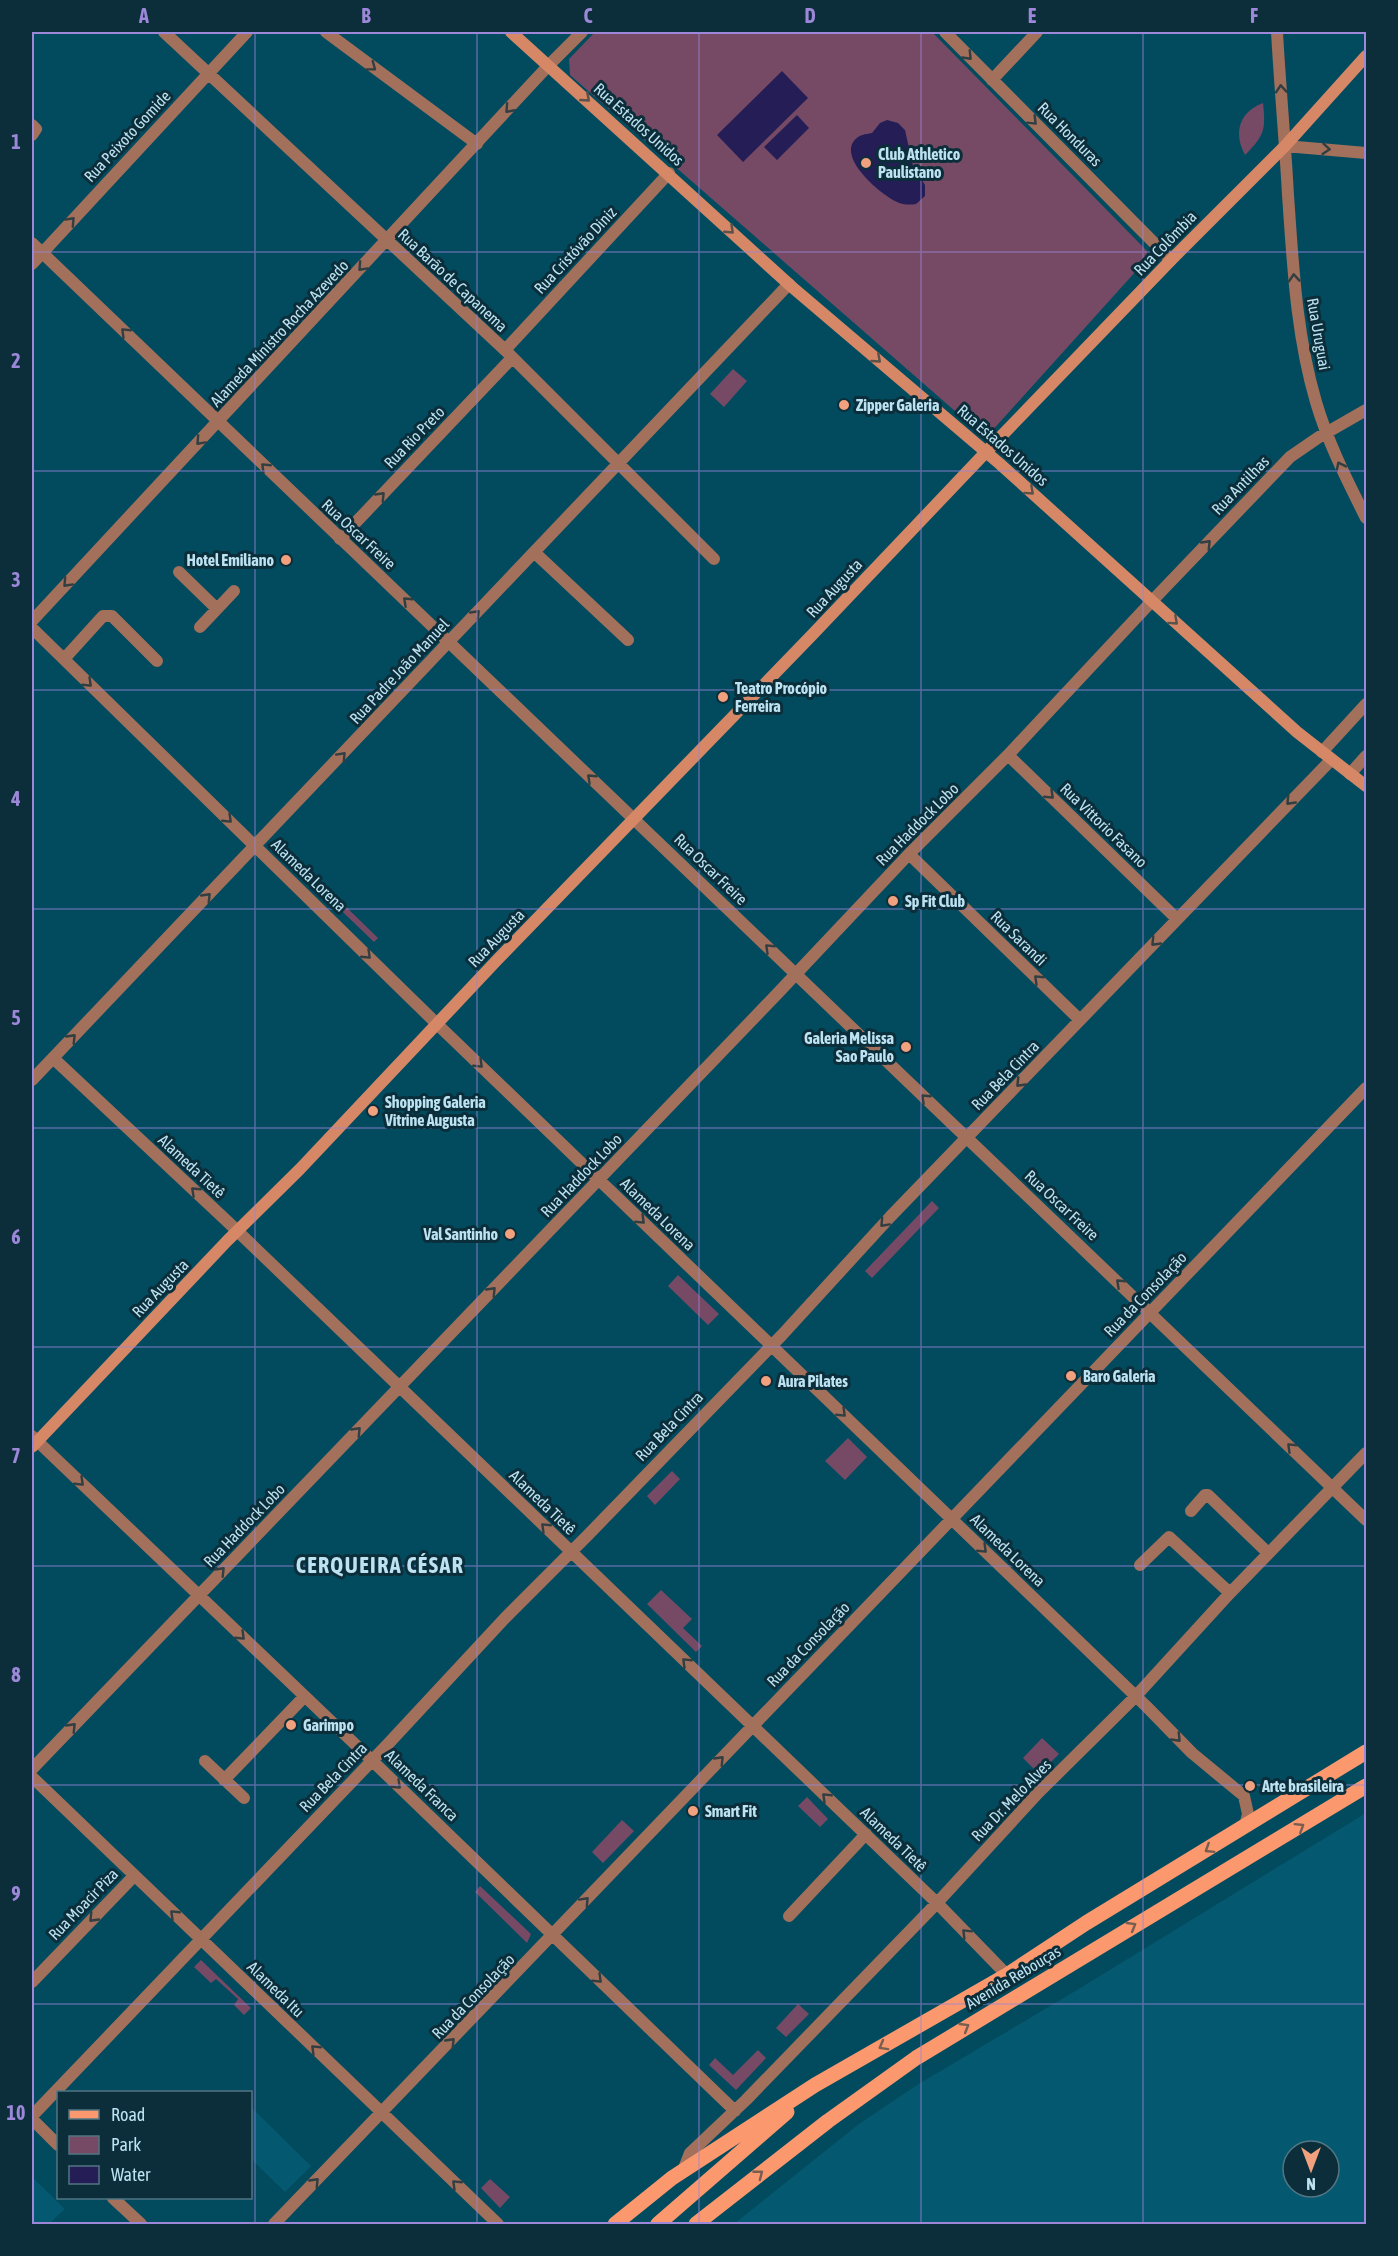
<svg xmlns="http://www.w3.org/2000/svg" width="1398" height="2256" font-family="'Asap Condensed',sans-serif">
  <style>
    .built { fill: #04586f; fill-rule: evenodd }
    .green { fill: #764a65 }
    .water { fill: #251e56 }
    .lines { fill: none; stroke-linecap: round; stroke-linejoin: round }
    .minor { stroke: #a2705b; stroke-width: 12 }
    .tertiary { stroke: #a2705b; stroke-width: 12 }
    .secondary { stroke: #d58766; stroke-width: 12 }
    .primary { stroke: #fc986d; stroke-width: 15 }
    .oneway { stroke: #313e42 }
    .oneway2 { stroke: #5c524c }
    .oneway3 { stroke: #775e51 }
    .grid { fill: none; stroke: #9c87d8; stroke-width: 1.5; stroke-opacity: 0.55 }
    .poi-dot { fill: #f2a17e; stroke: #0b2e3a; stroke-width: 2 }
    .labels { text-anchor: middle; stroke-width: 6; stroke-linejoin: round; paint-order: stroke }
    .street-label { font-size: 16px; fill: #bde2f1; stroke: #0b2e3a }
    .poi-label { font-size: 16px; font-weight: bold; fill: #bde2f1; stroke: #0b2e3a; text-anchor: start }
    .district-label { font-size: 22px; font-weight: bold; letter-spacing: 1.5px; fill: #bde2f1; stroke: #0b2e3a }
    .neatline { fill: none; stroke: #9c87d8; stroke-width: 2 }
    .grid-label { font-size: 20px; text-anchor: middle; font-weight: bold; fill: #9c87d8 }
  </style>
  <rect width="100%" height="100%" fill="#024b5f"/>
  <path class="built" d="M1366 1813V2224H734L859 2124 917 2085 1077 1990ZM1293 2151H1329V2187H1293Z
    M251 2107 311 2166 285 2192 251 2159Z
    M32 2177 65 2209 49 2224H32Z"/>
  <path class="green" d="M595 32H932L1147 251 1146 260 990 433 979 432 570 75 569 59Z
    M1263 103C1266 130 1264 136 1245 155 1233 133 1239 112 1263 103Z
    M733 369 747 381 724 407 710 394Z
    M301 863 378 938 374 942 297 868Z
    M932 1201 939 1208 872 1278 865 1271Z
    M678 1275 719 1314 708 1325 668 1286Z
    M848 1438 867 1457 845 1480 825 1461Z
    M672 1471 680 1479 655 1505 647 1496Z
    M661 1590 692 1619 683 1628 702 1646 696 1652 647 1604Z
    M1042 1738 1059 1754 1039 1774 1023 1758Z
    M807 1797 828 1819 820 1827 798 1806Z
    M622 1820 634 1831 603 1863 592 1852Z
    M480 1886 531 1934 527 1943 475 1892Z
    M201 1960 251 2008 244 2015 234 2005 238 1999 216 1979 211 1983 194 1967Z
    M798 2004 809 2014 786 2037 776 2028Z
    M758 2050 766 2058 736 2090 709 2065 715 2058 733 2075Z
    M490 2179 510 2197 500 2208 481 2188Z"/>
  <path class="water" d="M782 71 808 98 743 162 717 135Z
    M797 115 809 128 777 160 764 147Z
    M887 120 898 123 905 130 913 166 925 185V196L916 204C910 205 903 205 897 202 881 195 833 155 858 137 863 134 867 134 872 133L880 123Z"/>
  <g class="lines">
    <path class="minor" d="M164 32 505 350 714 559
      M326 32 477 144
      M945 32 1171 260
      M1277 32C1280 86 1285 140 1288 195 1293 265 1296 334 1316 402 1328 443 1347 480 1366 518
      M992 80 1037 32
      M32 125 36 129 32 135
      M1285 146 1366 153
      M32 264 247 32
      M505 350 669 173
      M340 539 512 358
      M534 552 628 640
      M179 572 217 609
      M32 621 548 66
      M200 627 234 591
      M32 628 437 1024 1146 1706 1192 1753 1244 1796 1248 1814 1245 1826
      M64 659 103 616H112L157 661
      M1008 755 1177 919
      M909 854 1080 1020
      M53 1058 229 1223 937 1903 1007 1975
      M32 1080 789 284
      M32 1436 359 1748 735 2111
      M1191 1511 1205 1495H1208L1268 1553
      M1140 1565 1169 1537 1230 1593
      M205 1761 244 1798
      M32 1769 777 994 909 854 1008 755 1152 601 1290 457 1319 437 1366 410
      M32 1777 498 2224
      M224 1780 304 1697
      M789 1916 866 1834
      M32 1982 134 1876
      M32 2116 388 1744 505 1618 587 1536 782 1335 890 1217 1331 760
      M32 2119 58 2145
      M683 2171 690 2153 746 2100 937 1903 1038 1793 1135 1697 1230 1593 1366 1453
      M113 2198 141 2224
      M274 2224 1366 1088"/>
    <path class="tertiary" d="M548 66 582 32
      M32 243 1366 1520
      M1322 752 1366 704
      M1350 774 1366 756"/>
    <path class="secondary" d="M511 32 792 287 1000 464 1297 732 1366 786
      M32 1447 227 1241 300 1169 498 959 812 635 986 452 1171 260 1285 146 1366 56"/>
    <path class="primary" d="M615 2224 672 2178 815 2085 1007 1975 1086 1923 1366 1752
      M658 2224 787 2112
      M696 2224 828 2121 916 2058 1366 1786"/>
  </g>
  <defs><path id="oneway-chevron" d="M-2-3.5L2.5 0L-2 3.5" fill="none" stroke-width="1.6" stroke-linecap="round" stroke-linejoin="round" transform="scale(1.5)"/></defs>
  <g class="oneway">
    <use href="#oneway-chevron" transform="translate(968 56) rotate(46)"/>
    <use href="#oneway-chevron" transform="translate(372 67) rotate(37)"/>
    <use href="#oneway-chevron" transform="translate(1281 89) rotate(-94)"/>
    <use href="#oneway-chevron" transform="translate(509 109) rotate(132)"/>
    <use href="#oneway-chevron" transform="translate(1033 121) rotate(45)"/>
    <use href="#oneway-chevron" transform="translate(1326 149) rotate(5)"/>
    <use href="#oneway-chevron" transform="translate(71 221) rotate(-47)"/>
    <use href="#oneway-chevron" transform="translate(362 267) rotate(133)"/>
    <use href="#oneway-chevron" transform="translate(1294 278) rotate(-94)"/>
    <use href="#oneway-chevron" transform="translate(125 332) rotate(-136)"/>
    <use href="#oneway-chevron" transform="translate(200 441) rotate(133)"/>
    <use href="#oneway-chevron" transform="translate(1340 466) rotate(-116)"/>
    <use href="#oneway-chevron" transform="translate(265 467) rotate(-136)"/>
    <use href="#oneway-chevron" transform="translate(381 496) rotate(-46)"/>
    <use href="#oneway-chevron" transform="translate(1207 544) rotate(-46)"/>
    <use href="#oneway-chevron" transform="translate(67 583) rotate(133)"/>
    <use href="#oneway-chevron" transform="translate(407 601) rotate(-137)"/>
    <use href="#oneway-chevron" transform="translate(476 614) rotate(-46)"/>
    <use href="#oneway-chevron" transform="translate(88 683) rotate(44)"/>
    <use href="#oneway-chevron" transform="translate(342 756) rotate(-47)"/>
    <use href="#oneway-chevron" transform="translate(591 778) rotate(-137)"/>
    <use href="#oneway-chevron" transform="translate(1050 795) rotate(44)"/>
    <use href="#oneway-chevron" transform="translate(1290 801) rotate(134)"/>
    <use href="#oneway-chevron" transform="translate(228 819) rotate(44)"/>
    <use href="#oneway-chevron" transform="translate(207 897) rotate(-46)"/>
    <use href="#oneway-chevron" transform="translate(1155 942) rotate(134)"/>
    <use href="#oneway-chevron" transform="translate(769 948) rotate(-136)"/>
    <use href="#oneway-chevron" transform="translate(367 955) rotate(44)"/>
    <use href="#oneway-chevron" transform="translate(1038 979) rotate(-136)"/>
    <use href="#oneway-chevron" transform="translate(72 1038) rotate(-46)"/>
    <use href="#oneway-chevron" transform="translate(479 1064) rotate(44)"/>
    <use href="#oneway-chevron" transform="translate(1020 1083) rotate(134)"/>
    <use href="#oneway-chevron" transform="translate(925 1098) rotate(-137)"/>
    <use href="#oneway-chevron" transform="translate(195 1191) rotate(-137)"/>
    <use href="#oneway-chevron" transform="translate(641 1220) rotate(44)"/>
    <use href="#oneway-chevron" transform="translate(884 1223) rotate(133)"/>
    <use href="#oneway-chevron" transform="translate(1120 1283) rotate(-137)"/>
    <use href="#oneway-chevron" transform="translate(492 1291) rotate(-46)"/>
    <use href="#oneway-chevron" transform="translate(842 1413) rotate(44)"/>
    <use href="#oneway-chevron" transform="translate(357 1431) rotate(-46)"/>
    <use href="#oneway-chevron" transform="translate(1291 1447) rotate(-136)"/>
    <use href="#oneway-chevron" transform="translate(80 1482) rotate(44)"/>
    <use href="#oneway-chevron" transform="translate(545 1527) rotate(-136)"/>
    <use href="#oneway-chevron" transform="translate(983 1549) rotate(44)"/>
    <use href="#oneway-chevron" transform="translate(221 1571) rotate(-46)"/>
    <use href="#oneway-chevron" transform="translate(241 1636) rotate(44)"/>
    <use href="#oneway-chevron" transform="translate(686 1662) rotate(-136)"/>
    <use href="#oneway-chevron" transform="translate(72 1727) rotate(-46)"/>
    <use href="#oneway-chevron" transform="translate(1177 1738) rotate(46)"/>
    <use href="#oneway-chevron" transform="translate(720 1760) rotate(-46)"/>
    <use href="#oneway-chevron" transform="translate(397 1785) rotate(44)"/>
    <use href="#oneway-chevron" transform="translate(826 1797) rotate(-136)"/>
    <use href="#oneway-chevron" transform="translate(585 1901) rotate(-47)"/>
    <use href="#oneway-chevron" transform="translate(174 1914) rotate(-136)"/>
    <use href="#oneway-chevron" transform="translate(93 1918) rotate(134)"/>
    <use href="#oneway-chevron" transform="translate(966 1933) rotate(-135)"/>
    <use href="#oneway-chevron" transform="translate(598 1979) rotate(44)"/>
    <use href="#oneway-chevron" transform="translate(451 2042) rotate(-46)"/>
    <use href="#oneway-chevron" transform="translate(315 2049) rotate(-136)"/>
    <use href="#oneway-chevron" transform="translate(315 2182) rotate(-46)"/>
    <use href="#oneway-chevron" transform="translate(456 2184) rotate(-136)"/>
  </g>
  <g class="oneway2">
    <use href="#oneway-chevron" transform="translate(586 98) rotate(41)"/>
    <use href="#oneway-chevron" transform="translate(730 230) rotate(43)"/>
    <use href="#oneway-chevron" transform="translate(877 359) rotate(41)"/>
    <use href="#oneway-chevron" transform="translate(1030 491) rotate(42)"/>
    <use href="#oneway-chevron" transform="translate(1174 621) rotate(42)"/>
  </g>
  <g class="oneway3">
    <use href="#oneway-chevron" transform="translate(1300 1827) rotate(-32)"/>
    <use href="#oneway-chevron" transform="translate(1209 1849) rotate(148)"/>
    <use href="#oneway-chevron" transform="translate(1132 1926) rotate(-30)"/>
    <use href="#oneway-chevron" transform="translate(965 2027) rotate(-31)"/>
    <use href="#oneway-chevron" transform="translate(883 2046) rotate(151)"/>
    <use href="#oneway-chevron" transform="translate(759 2174) rotate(-38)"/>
  </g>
  <path class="grid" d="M255 32V2224M477 32V2224M699 32V2224M921 32V2224M1143 32V2224M32 252H1366M32 471H1366M32 690H1366M32 909H1366M32 1128H1366M32 1347H1366M32 1566H1366M32 1785H1366M32 2004H1366"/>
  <g class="poi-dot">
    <circle cx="866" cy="163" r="6"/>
    <circle cx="844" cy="405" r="6"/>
    <circle cx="286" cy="560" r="6"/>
    <circle cx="723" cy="697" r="6"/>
    <circle cx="893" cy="901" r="6"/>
    <circle cx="906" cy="1047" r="6"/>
    <circle cx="373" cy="1111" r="6"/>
    <circle cx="510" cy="1234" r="6"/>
    <circle cx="1071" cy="1376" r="6"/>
    <circle cx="766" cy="1381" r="6"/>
    <circle cx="291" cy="1725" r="6"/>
    <circle cx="1250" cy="1786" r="6"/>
    <circle cx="693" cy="1811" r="6"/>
  </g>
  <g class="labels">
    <g class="street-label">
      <text transform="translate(639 124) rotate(42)" y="6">Rua Estados Unidos</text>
      <text transform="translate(1070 134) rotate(45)" y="6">Rua Honduras</text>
      <text transform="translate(127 136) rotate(-47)" y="6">Rua Peixoto Gomide</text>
      <text transform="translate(1165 243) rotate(-46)" y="6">Rua Colômbia</text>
      <text transform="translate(575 250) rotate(-47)" y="6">Rua Cristóvão Diniz</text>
      <text transform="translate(453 280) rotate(43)" y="6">Rua Barão de Capanema</text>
      <text transform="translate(279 333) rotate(-47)" y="6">Alameda Ministro Rocha Azevedo</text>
      <text transform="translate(1319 334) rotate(80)" y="6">Rua Uruguai</text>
      <text transform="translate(414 437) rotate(-46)" y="6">Rua Rio Preto</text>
      <text transform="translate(1003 445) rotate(41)" y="6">Rua Estados Unidos</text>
      <text transform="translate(1240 485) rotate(-46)" y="6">Rua Antilhas</text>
      <text transform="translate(359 534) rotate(43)" y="6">Rua Oscar Freire</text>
      <text transform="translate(834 588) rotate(-47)" y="6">Rua Augusta</text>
      <text transform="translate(399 671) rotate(-47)" y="6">Rua Padre João Manuel</text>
      <text transform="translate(917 824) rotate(-45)" y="6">Rua Haddock Lobo</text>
      <text transform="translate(1104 825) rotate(44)" y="6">Rua Vittorio Fasano</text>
      <text transform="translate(711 869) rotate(44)" y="6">Rua Oscar Freire</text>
      <text transform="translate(309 875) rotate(44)" y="6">Alameda Lorena</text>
      <text transform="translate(496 938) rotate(-46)" y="6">Rua Augusta</text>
      <text transform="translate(1019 938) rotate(44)" y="6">Rua Sarandi</text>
      <text transform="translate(1005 1075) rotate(-46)" y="6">Rua Bela Cintra</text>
      <text transform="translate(192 1166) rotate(43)" y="6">Alameda Tietê</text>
      <text transform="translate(581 1175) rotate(-46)" y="6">Rua Haddock Lobo</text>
      <text transform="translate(1062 1205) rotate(43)" y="6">Rua Oscar Freire</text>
      <text transform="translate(658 1214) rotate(44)" y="6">Alameda Lorena</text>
      <text transform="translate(160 1288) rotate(-46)" y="6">Rua Augusta</text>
      <text transform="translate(1145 1294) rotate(-46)" y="6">Rua da Consolação</text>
      <text transform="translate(669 1426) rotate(-46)" y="6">Rua Bela Cintra</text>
      <text transform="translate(543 1502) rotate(44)" y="6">Alameda Tietê</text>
      <text transform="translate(244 1525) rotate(-46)" y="6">Rua Haddock Lobo</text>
      <text transform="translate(1008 1550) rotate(44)" y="6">Alameda Lorena</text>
      <text transform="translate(808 1644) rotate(-46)" y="6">Rua da Consolação</text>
      <text transform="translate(333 1777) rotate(-46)" y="6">Rua Bela Cintra</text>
      <text transform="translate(422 1785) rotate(44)" y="6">Alameda Franca</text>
      <text transform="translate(1011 1800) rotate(-46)" y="6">Rua Dr. Melo Alves</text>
      <text transform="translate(894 1839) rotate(44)" y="6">Alameda Tietê</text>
      <text transform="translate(83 1904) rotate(-46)" y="6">Rua Moacir Piza</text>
      <text transform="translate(1013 1977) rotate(-31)" y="6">Avenida Rebouças</text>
      <text transform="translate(276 1989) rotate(44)" y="6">Alameda Itu</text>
      <text transform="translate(473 1996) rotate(-46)" y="6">Rua da Consolação</text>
    </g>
    <g class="poi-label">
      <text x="878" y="160">Club Athletico<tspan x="878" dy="18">Paulistano</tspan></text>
      <text x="856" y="411">Zipper Galeria</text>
      <text x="274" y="566" text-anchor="end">Hotel Emiliano</text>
      <text x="735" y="694">Teatro Procópio<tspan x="735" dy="18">Ferreira</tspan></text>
      <text x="905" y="907">Sp Fit Club</text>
      <text x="894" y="1044" text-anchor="end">Galeria Melissa<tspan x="894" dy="18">Sao Paulo</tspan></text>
      <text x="385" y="1108">Shopping Galeria<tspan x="385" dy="18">Vitrine Augusta</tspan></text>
      <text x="498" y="1240" text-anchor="end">Val Santinho</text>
      <text x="1083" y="1382">Baro Galeria</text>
      <text x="778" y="1387">Aura Pilates</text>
      <text x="303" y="1731">Garimpo</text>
      <text x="1262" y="1792">Arte brasileira</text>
      <text x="705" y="1817">Smart Fit</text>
    </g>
    <g class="district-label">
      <text x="380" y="1573">CERQUEIRA CÉSAR</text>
    </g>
  </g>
  <rect width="1398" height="2256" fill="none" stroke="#0b2e3a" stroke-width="66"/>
  <rect x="57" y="2091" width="195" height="108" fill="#0b2e3a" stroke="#527683" stroke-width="1.5"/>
  <rect x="69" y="2110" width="30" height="9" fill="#fc986d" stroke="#527683" stroke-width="1.5"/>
  <text x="111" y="2121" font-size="18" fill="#bde2f1">Road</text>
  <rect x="69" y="2136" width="30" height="18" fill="#764a65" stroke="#527683" stroke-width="1.5"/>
  <text x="111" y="2151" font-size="18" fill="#bde2f1">Park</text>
  <rect x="69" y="2166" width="30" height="18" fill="#251e56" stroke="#527683" stroke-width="1.5"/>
  <text x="111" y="2181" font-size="18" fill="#bde2f1">Water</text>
  <g transform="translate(1311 2169) rotate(180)"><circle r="28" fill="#0b2e3a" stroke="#527683" stroke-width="1.5"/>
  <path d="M0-4.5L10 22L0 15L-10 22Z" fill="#f2a17e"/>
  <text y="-9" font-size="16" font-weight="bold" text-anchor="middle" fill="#bde2f1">N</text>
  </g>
  <rect x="33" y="33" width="1332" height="2190" class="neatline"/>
  <g class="grid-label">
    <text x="144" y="23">A</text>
    <text x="366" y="23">B</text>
    <text x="588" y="23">C</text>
    <text x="810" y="23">D</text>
    <text x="1032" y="23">E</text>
    <text x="1254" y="23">F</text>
    <text x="16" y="149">1</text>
    <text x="16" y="368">2</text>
    <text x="16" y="587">3</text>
    <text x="16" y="806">4</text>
    <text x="16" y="1025">5</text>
    <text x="16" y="1244">6</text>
    <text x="16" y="1463">7</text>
    <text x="16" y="1682">8</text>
    <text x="16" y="1901">9</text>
    <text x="16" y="2120">10</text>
  </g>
</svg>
